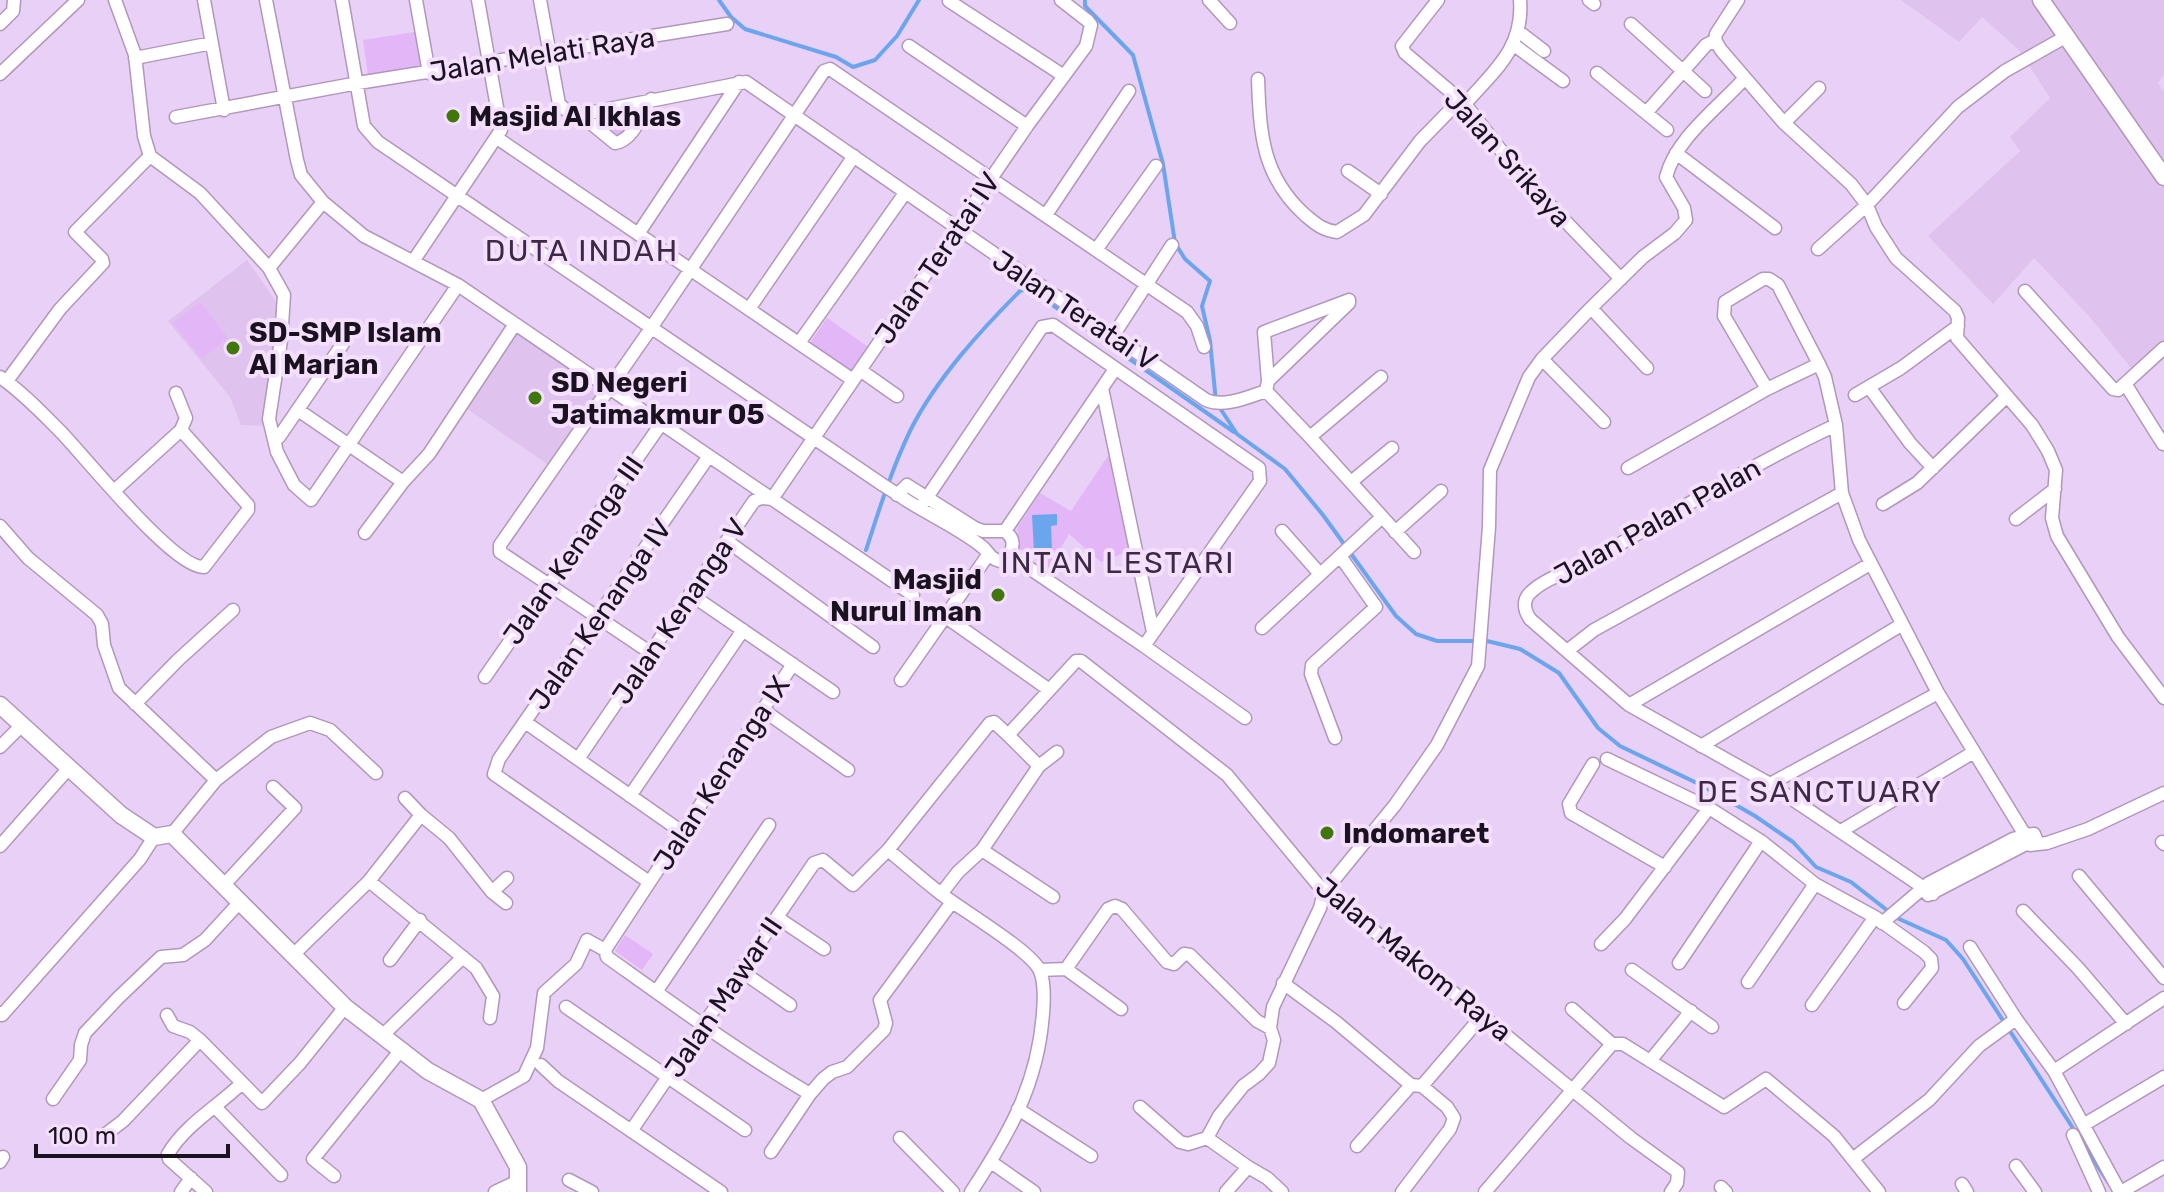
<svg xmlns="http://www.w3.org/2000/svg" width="2164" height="1192" font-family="Rubik,sans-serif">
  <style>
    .built { fill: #e0c2ee }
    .green { fill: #e2b6f7 }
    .water { fill: #6ba5ee }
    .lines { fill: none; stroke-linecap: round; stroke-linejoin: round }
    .stream { stroke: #6ba5ee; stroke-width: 4 }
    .street-casing { stroke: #b097bb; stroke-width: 15 }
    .secondary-casing { stroke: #b097bb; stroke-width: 19 }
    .street { stroke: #fff; stroke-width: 12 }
    .secondary { stroke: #fff; stroke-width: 16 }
    .poi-dot { fill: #3f770b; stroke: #f4dffe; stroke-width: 3 }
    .labels { text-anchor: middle; stroke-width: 8; stroke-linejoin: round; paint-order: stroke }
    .street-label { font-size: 28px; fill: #1b121f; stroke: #f4dffe }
    .poi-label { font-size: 28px; font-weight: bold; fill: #1b121f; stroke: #f4dffe; text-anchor: start }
    .neighbourhood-label { font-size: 30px; letter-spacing: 2px; fill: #3d2946; stroke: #f4dffe }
  </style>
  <rect width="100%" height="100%" fill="#e9d0f6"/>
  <path class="built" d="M1901 0H2164V75L2158 83 2164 92V350L2135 373 2089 316 2034 258 1993 304 1928 236 2020 151 2010 137 2050 98 2020 51 1982 17 1959 42Z
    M247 260 280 307 267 426 241 425 230 397 168 321Z
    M519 330 603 389 550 466 466 408Z"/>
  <path class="green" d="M421 31 427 66 368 76 363 40Z
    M644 104 620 140 586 117Z
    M200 302 228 338 202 359 173 323Z
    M827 318 871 349 853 375 809 344Z
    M1110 453 1132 550 1101 562 1069 534 1049 568 1019 548 1017 528 1040 493 1071 511Z
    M625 935 653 954 642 970 615 951Z"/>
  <path class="water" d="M1057 514V525L1051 526 1052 551 1034 552 1032 515Z"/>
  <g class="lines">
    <path class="stream" d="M719 0 731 17 745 29 836 57 853 67 875 60 897 36 919 0
      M1085 0V6L1133 55 1163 164 1175 243 1185 259 1210 281 1202 306 1210 341 1216 402 1237 434 1285 469 1323 515 1396 616 1416 634 1437 641H1487L1520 649 1559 673 1598 728 1620 746 1703 786 1755 816 1793 842 1816 867 1851 882 1897 918 1946 940 1963 959 2108 1182
      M866 550C879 510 892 468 911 429 937 378 981 330 1021 290L1034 292 1234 432"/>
    <defs>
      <path id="street" d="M115 0 135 55 144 136 150 156 200 193 269 268 284 295 281 340 269 419 277 452 294 485 311 500 458 285
        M204 0 224 110
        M266 0 297 160 301 175 323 202 364 236 458 285 913 595
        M342 0 364 126 378 142 883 485C891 490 899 495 906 500 930 515 958 528 980 545 989 551 988 558 1000 561L1010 555C1014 545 1014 538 1005 531H983L975 528 907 485 897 495
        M416 0 429 73
        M540 0 559 104 573 116 746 82 1206 400C1224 408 1248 397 1266 391
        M1209 0 1230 23
        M1438 0 1402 46 1405 53 1465 104 1517 171 1621 279
        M1589 0 1594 4
        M1738 0 1716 34 1715 40 1721 50 1784 123 1851 184 1867 205 1876 227 1896 258 1955 311 1958 318 1957 338 2032 425 2048 451 2056 470 2052 518 2057 536 2118 637 2164 698
        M949 1 1064 76
        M0 24 13 11 14 0
        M1631 24 1705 91
        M1518 31 1544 51
        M1514 45 1563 81
        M909 46 1027 126
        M135 58 212 43
        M1597 73 1667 130
        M0 74 78 0
        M1258 79C1260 134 1262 176 1305 215 1316 224 1322 230 1337 232L1364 215 1420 141 1460 100
        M1465 104C1494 71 1524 48 1520 0
        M1646 113 1706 45 1715 40
        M581 115 615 143C633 141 642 113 651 99
        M176 117 358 83 727 24
        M1784 123 1819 88
        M497 138 853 380
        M1676 153 1775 228
        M1348 171 1381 194
        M1046 215 1129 91
        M638 234 739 82
        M1818 249 1867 205 1958 107 2005 71 2067 36
        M1096 250 1156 166
        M414 260 501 130 478 0
        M269 268 323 202
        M2025 291 2113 389 2118 390 2164 348
        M1591 308 1647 368
        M749 309 854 156
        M1113 336 1172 245
        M799 343 905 193
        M1542 359 1604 422
        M860 370 897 396
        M0 377C21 391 41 412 59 430 84 455 174 569 204 567L248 510V505L181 430
        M7 381 60 309 103 263 102 259 75 232 150 156
        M1268 381 1349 303V300
        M2126 385 2163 444
        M1869 387 1910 443 1933 468
        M1102 388 1153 632
        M1767 389 1724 316 1725 302 1763 279H1769L1778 285 1819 364
        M1266 391 1310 437 1414 552
        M1266 391 1268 381 1264 332 1349 300
        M1855 395 1901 368 1958 326
        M298 410 403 482
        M1836 425C1753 464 1675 512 1596 558 1576 570 1548 576 1531 592 1522 600 1524 610 1530 619L1629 705 1770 784 1933 894
        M279 437 344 342
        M1310 437 1381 377
        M1628 468 1767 389 1819 364 1825 377 1836 425 1842 493 1859 540 1938 693 2025 835
        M1351 482 1392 448
        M114 491 181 430 186 418 176 393
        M772 499 1027 126 1086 46 1091 25 1088 21 1061 0
        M924 502 1042 327 1053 325 1259 468 1260 481 1144 646
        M1883 504 1917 483 2006 397
        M2016 519 2055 489
        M0 526 28 558 97 615 102 624 104 645 119 688 216 780
        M1005 531 1115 369
        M1282 531 1320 574
        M1395 532 1441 491
        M365 533 403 482 429 454 515 324
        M727 541 873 647
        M1010 555 1144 646 1245 718
        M690 594 833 692
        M946 617 1048 689
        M1262 628 1381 518
        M1567 651 1594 630 1842 493
        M651 653 500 552V545L647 334 824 71 830 69 1187 312 1197 326 1204 347
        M485 677 661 424
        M901 680 988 555
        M135 704 178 660 233 610
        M1629 705 1870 564
        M763 710 848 770
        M525 722 682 832
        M1335 738 1311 674 1312 665 1376 607 1340 556
        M1701 746 1901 625
        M0 747 21 726
        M578 759 754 501 761 498 772 499
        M1607 759 1709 808 1761 841 1815 884 1875 917 1924 952 1931 959 1932 968 1904 1003
        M1593 764 1569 804 1571 813 1665 867
        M1039 766 1057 752
        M1770 784 1938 693
        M630 796 743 630
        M405 798 421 815
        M1841 831 1974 752
        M172 834 216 780 271 737 310 723 330 730 376 773
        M2162 842 2164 844
        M2034 844 2036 839 2034 834 2025 835 2024 840 2030 845 2047 843 2088 829 2164 793
        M0 846 68 769
        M888 850C905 864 922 879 940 893 960 909 1032 951 1040 971 1045 983 1044 1001 1043 1013 1038 1084 1009 1134 971 1192
        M982 850 1053 897
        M2079 876 2164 978
        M369 881 476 968 493 996 490 1018
        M649 882 494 774 499 759 709 456
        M223 886 295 808 273 787
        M492 892 507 878
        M941 894 958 872 982 850 1039 766 1008 735 1076 661H1081L1227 775 1324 892 1469 1005 1631 1138 1678 1172 1677 1183 1671 1192
        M1928 895 2026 844
        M2023 911 2078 968 2126 1024
        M778 918 824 949
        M1882 923 1929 883 2013 839 2024 836
        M1601 944 1625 919 1709 808
        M1970 947 2016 1019 2054 1071 2120 1192
        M605 950 793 664
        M292 956 369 881 421 815 449 838 492 892 506 903
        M390 960 420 920
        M1679 963 1761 841
        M1066 969 1121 1009
        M1040 970 1066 969 1108 909 1115 906 1122 909 1167 962 1174 964 1184 954 1190 955 1257 1021 1270 1028
        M1632 970 1712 1027
        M741 971 790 1005
        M1748 982 1815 884
        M1283 983 1336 1022 1411 1085 1422 1086
        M656 992 769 825
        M1812 1005 1875 917
        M566 1007 745 1130
        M1572 1009 1612 1044
        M0 1013 2 1015 140 859 154 837
        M167 1015 173 1026 190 1032 200 1040
        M382 1036 463 957
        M1650 1061 1691 1011
        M541 1065 558 1081 721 1192
        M2054 1071 2164 998
        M1422 1086 1482 1016
        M53 1099 80 1060 81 1045 85 1033 118 998 161 957 183 955 205 940 239 903
        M481 1100 524 1076 537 1048 544 993 576 964 587 940 605 950 607 957C673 1004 740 1053 810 1094
        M1140 1107 1180 1142 1188 1144 1207 1138
        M216 1108 281 1175
        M1018 1109 1091 1156
        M2085 1124 2164 1077
        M631 1131 814 863 823 860 853 885 888 850 990 723 994 722 1008 735
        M106 1134 123 1121 200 1040 262 1103 300 1063 345 1007
        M2073 1135 2099 1192
        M900 1138 953 1192
        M1357 1146 1411 1085
        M771 1152 810 1094 823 1079 832 1072 847 1067 884 1030 886 1023 880 1000 952 902
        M1854 1158 1929 1100 1979 1046 2016 1019
        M0 1162 3 1157
        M991 1162 1034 1192
        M2016 1166 2035 1192
        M1248 1167 1267 1178 1282 1192
        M334 1176 313 1159 400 1051
        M569 1180 592 1192
        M1962 1184 1967 1192
        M1721 1187 1726 1192
        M181 1192 191 1178
        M206 1192 169 1159 168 1154C185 1125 217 1107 241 1084
        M495 1192 518 1181
        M1226 1192 1248 1167 1207 1138 1219 1116 1243 1086 1259 1074 1269 1063 1274 1040 1270 1028 1273 1007 1320 908 1324 892 1395 805 1437 745 1478 666 1489 527 1490 470 1529 377 1542 359 1591 308 1643 257 1675 233 1686 220 1684 208 1666 177C1676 138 1718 108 1744 79
        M1402 1192 1450 1129 1454 1118 1447 1107 1422 1086
        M1485 1192 1612 1044H1623L1724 1107 1766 1079 1834 1136 1879 1192
        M2121 1192 2164 1167"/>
      <path id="secondary" d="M2041 0 2164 177
        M0 705 121 815 154 837 172 834 345 1007 428 1071 481 1100 518 1167V1192"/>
    </defs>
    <use href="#street" class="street-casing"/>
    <use href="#secondary" class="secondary-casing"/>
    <use href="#street" class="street"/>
    <use href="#secondary" class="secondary"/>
  </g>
  <g class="poi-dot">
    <circle cx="453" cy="116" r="8"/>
    <circle cx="233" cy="348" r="8"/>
    <circle cx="535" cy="398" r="8"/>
    <circle cx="998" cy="595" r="8"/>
    <circle cx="1327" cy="833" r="8"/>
  </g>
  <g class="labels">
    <g class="street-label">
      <text transform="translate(542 54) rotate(-9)" y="10">Jalan Melati Raya</text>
      <text transform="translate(1508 158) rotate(48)" y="10">Jalan Srikaya</text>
      <text transform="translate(937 258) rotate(-56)" y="10">Jalan Teratai IV</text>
      <text transform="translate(1075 310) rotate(34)" y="10">Jalan Teratai V</text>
      <text transform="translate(1657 521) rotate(-29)" y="10">Jalan Palan Palan</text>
      <text transform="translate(573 550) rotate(-55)" y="10">Jalan Kenanga III</text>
      <text transform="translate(679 611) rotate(-56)" y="10">Jalan Kenanga V</text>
      <text transform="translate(600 614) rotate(-55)" y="10">Jalan Kenanga IV</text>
      <text transform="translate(721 773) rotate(-57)" y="10">Jalan Kenanga IX</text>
      <text transform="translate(1414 959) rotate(39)" y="10">Jalan Makom Raya</text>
      <text transform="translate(723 997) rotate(-56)" y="10">Jalan Mawar II</text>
    </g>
    <g class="poi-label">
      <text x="469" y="126">Masjid Al Ikhlas</text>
      <text x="249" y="342">SD-SMP Islam<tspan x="249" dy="32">Al Marjan</tspan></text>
      <text x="551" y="392">SD Negeri<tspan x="551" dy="32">Jatimakmur 05</tspan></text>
      <text x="982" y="589" text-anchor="end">Masjid<tspan x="982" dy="32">Nurul Iman</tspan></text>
      <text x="1343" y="843">Indomaret</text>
    </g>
    <g class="neighbourhood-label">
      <text x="582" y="261">DUTA INDAH</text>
      <text x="1118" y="573">INTAN LESTARI</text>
      <text x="1820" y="802">DE SANCTUARY</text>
    </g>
  </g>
  <path d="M36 1144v12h192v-12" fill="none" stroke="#1b121f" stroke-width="4"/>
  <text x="48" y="1144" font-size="24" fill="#1b121f" stroke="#f4dffe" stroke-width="6" paint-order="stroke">100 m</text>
</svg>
